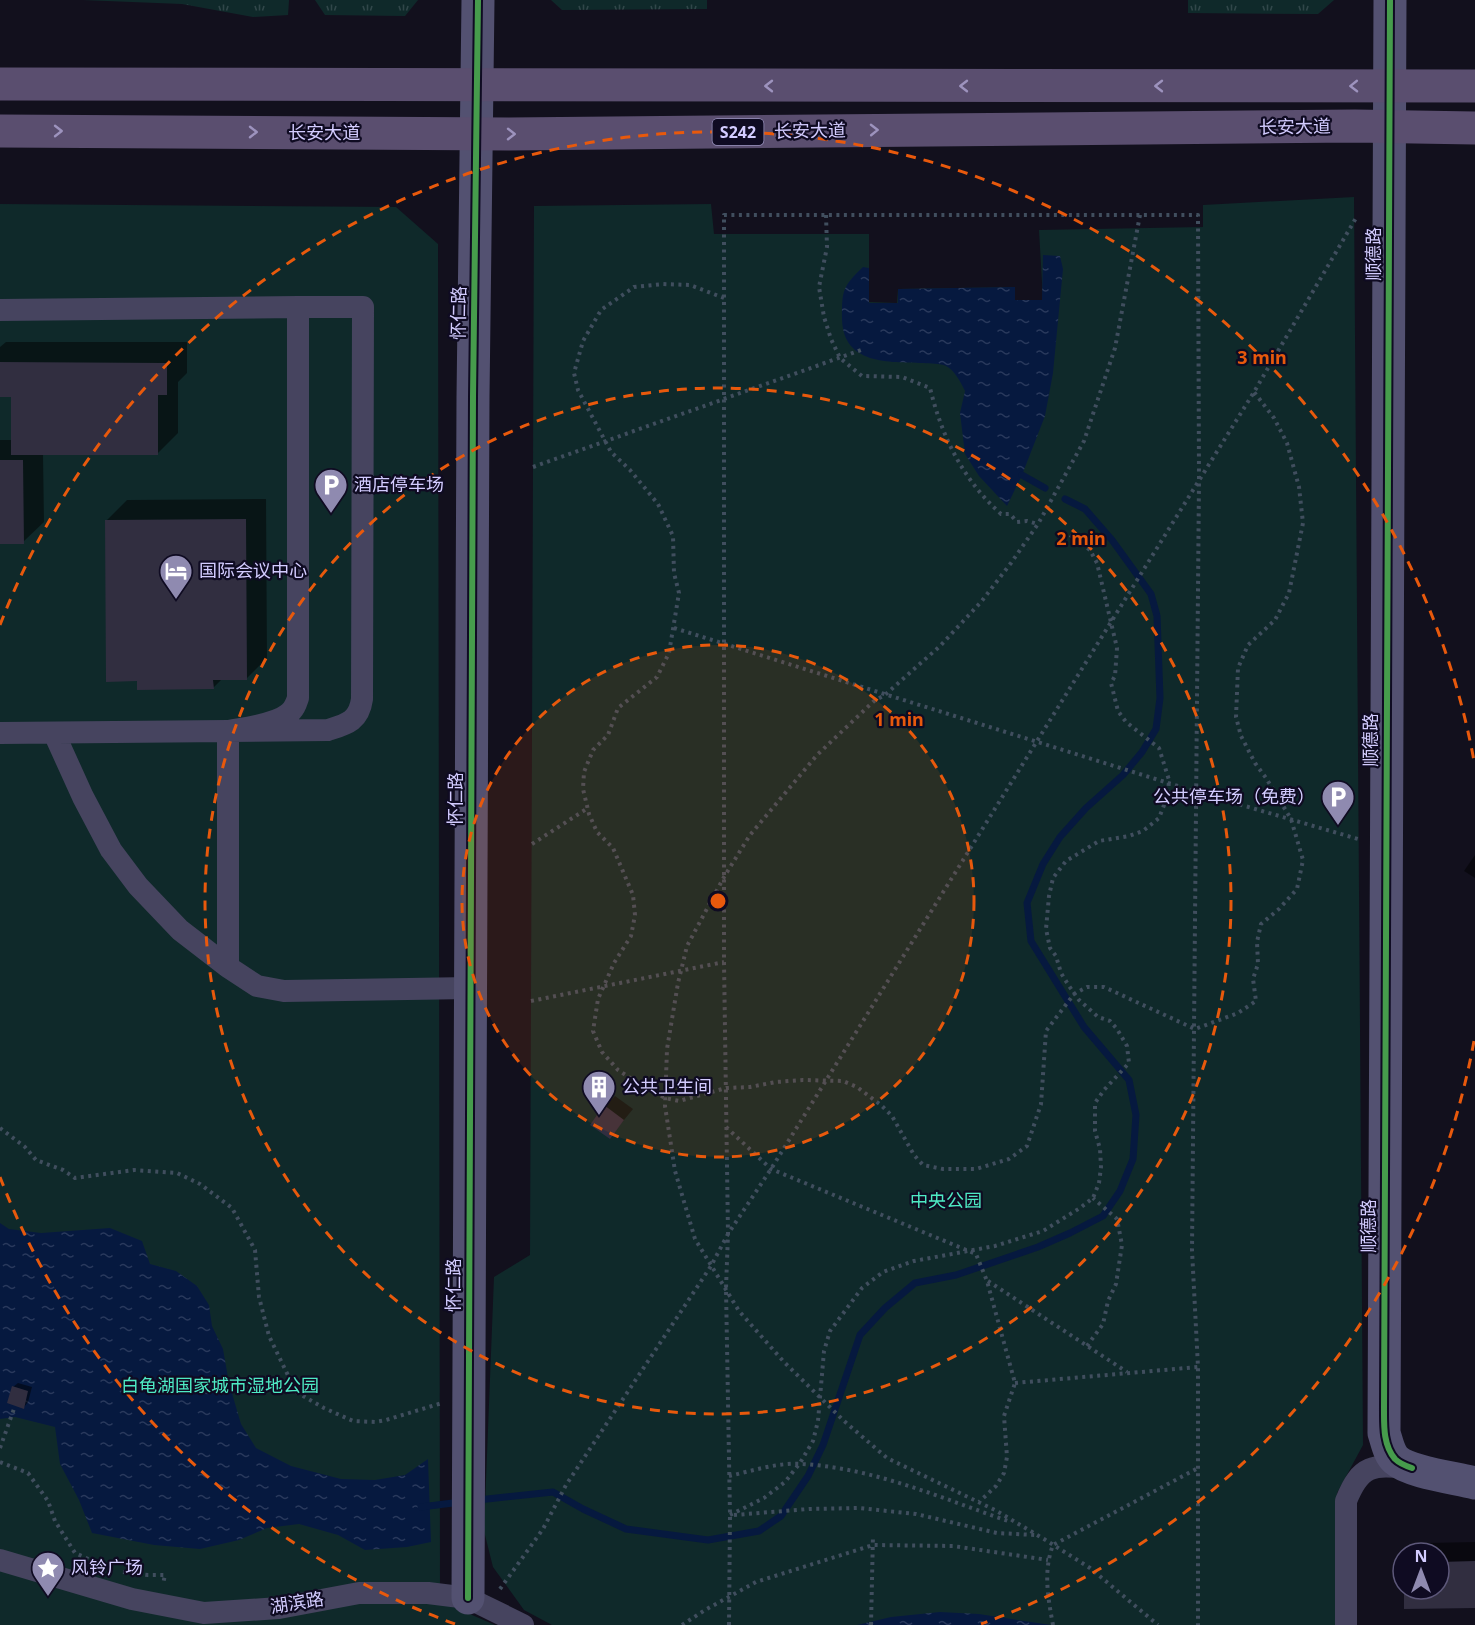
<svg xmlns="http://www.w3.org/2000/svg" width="1475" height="1625" font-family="'Noto Sans','Noto Sans SC',sans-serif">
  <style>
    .grass { fill: url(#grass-tufts) }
    .park { fill: #0f292a }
    .water { fill: url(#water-ripples) }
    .shadow { fill: #0007 }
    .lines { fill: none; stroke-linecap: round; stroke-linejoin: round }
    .stream { stroke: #06193f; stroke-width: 7 }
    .building { fill: #312e40 }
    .path { stroke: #404e5e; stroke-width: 4; stroke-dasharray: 3 4.5; stroke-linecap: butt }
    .street { stroke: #46445f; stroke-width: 22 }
    .secondary { stroke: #535171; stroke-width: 33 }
    .primary { stroke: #5a4e6f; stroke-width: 33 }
    .cycleway-casing { stroke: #0f0b22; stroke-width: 10 }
    .cycleway { stroke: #469c4c; stroke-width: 6 }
    .oneway { stroke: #9d93be }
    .ring { fill: none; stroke: #e8590c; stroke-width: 3; stroke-dasharray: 10 8 }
    .labels { text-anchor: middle; stroke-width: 4.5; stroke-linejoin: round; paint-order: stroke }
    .shield { fill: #0f0b22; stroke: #9892bd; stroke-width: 1.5 }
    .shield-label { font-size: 16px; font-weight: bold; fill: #d3ccff }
    .street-label { font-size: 18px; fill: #d3ccff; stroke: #0f0b22 }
    .poi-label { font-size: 18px; fill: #d3ccff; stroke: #0f0b22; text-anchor: start }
    .park-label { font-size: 18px; fill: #4eeac4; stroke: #0f0b22 }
    .centre { fill: #e8590c; stroke: #0f0b22; stroke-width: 3 }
    .ring-label { font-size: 18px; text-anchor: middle; font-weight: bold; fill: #e8590c; stroke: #0f0b22; stroke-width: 4.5; stroke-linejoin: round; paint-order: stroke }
  </style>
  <defs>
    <pattern id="grass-tufts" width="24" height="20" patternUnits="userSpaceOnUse" patternTransform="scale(1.5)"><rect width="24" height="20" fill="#0f292a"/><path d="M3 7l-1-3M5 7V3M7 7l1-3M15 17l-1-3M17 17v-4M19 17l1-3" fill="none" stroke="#31474a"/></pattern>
    <pattern id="water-ripples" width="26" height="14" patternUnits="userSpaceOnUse" patternTransform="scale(1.5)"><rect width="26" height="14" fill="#06193f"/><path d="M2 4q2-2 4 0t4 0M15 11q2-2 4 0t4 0" fill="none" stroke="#29395c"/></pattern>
  </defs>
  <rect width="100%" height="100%" fill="#12101d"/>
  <path class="grass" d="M83 0H289L288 15 253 17 182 4Z
    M315 0H418L405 16 325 15Z
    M551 0H707V9L562 10Z
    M1188 0H1334L1318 14 1188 13Z"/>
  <path class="park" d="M1354 197 1363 1445 1337 1493 1336 1625H552L524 1610 493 1567 484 1531 494 1277 530 1255 534 206 711 204 714 234H869V302L897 303 898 289 1015 287V300H1043L1039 230 1203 227V205Z
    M0 204 396 207 438 244 440 1601 495 1625H0Z"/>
  <path class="water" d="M1043 255 1060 256 1063 269 1053 373 1045 416 1022 475 1007 506 979 476 965 454 960 413 965 391C960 381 955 371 946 366 940 363 930 364 923 363 889 362 843 365 842 319 842 291 842 287 863 267L869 268V303H898V289L1015 287V300H1042Z
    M0 1223 9 1229 41 1233 110 1228 142 1241 150 1264 176 1271 197 1286 209 1305 212 1326 223 1349 229 1383 241 1424 256 1448 291 1466 341 1479 375 1480 405 1475 428 1459 431 1542 407 1547 365 1550 338 1535 299 1524 267 1528 239 1540 200 1549 154 1545 92 1533 79 1500 60 1464 55 1427 15 1417 0 1419Z
    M940 1612 979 1614 1051 1625H857L891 1617Z"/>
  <path class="shadow" d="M6 342H187V373L178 382V433L157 454H43L44 522 23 542 0 543V440H12V396H0V347Z
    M266 499 267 658 246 679H222L213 688 138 680 107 520 127 500Z
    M1475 855V878L1464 871Z
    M615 1096 633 1109 610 1137 605 1106Z
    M18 1383 32 1387 28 1402 24 1407 13 1387Z
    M1475 1542V1606L1405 1589H1439V1553H1415L1426 1543Z"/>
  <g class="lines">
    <path class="stream" d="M1022 475 1045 488
      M478 1500 553 1492 583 1509 626 1529 708 1540 759 1531 781 1516 808 1476 823 1445 860 1335 885 1308 915 1283 956 1275 1038 1247 1070 1233 1103 1216 1120 1191 1133 1159 1136 1115 1129 1080 1084 1027 1031 941 1027 903 1043 864 1060 837 1086 808 1123 775 1142 752 1156 729 1160 698 1157 616 1151 594 1112 540 1085 509 1065 499
      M421 1507 461 1502"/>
  </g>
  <path class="building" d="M0 362 167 363V395H158V455H11V397H0Z
    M0 460H23L24 544H0Z
    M246 519 247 680H213L214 689 137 690V681L106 682 105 520Z
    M604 1105 624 1120 610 1139 590 1125Z
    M12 1386 28 1391 24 1409 7 1403Z
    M1475 1561V1608L1404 1609V1589H1439V1562Z"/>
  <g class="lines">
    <path class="path" d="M826 215 827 247 819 287 824 317 831 339 840 358 862 376 902 377 930 388C942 437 963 480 1001 514H1010L1017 522 1027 521 1038 524
      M1140 215 1115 348 1084 441 1038 524 1011 563 981 602 940 646 885 695 874 701 817 755 750 835 724 877 687 946 678 983 667 1049 665 1106 675 1171 695 1239 739 1311 784 1362 844 1421 887 1458 995 1510 1044 1539 1090 1568 1158 1625
      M724 298 690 285 663 284 634 287 601 310 583 341 574 373 578 390 611 452 630 470 658 504 673 536 674 573 679 593 669 653 657 677 618 708 608 735 593 750 584 772 583 789 589 814 597 832 613 848 633 895 635 915 631 936 614 963 598 999 593 1031 602 1052 618 1070 638 1083 665 1098 679 1101 726 1088 750 1087 776 1082 803 1080 843 1081 857 1087 881 1105 892 1116 914 1155 923 1165 943 1169H976L1009 1159 1027 1146 1041 1104 1046 1031 1074 994 1087 987H1104L1195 1029 1238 1013 1256 1001 1253 979 1258 964 1257 942 1261 924 1279 909 1297 889 1303 860 1291 819 1266 778 1255 763 1241 736 1236 717 1238 668 1248 645 1275 620 1289 593 1303 523 1299 487 1287 443 1274 418 1254 392
      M533 467 864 349
      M674 628 1197 792 1358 839
      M532 844 588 808
      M531 1001 724 962
      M726 1127 771 1169 976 1254 987 1281 1015 1383 1004 1416 1007 1457 1004 1473 996 1486 979 1502
      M0 1128 25 1147 36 1160 63 1170 75 1178 134 1170 177 1173 200 1184 232 1208 255 1250 259 1297 269 1336 296 1392 324 1408 353 1421 375 1422 386 1420 442 1403
      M988 1281 1127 1372
      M1087 1346 1103 1324 1108 1301 1116 1284 1122 1245 1117 1219 1093 1198
      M1015 1383 1198 1367
      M0 1448 15 1406
      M0 1462 28 1473 48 1501 55 1521 75 1553 104 1566
      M729 1476C752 1471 778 1462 802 1464 875 1468 943 1499 1011 1522
      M730 1515 764 1498 785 1482 800 1463 813 1441 818 1421 824 1351 830 1331 862 1288 883 1272 914 1261 995 1246 1043 1231 1080 1208 1093 1198 1099 1183 1101 1167 1100 1149 1095 1131V1103L1104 1090 1129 1063 1127 1046 1117 1029 1110 1021 1098 1017 1079 1000 1069 986 1061 973 1056 956 1050 948 1046 929 1049 896 1053 878 1066 861 1099 841 1129 836 1143 831 1159 818 1168 795 1169 780 1159 748 1126 722 1118 711 1111 683 1115 676 1117 648 1097 563 1090 550 1070 535
      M734 1515 809 1509 859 1508 916 1514 997 1533 1035 1535
      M123 1572 148 1575H165L163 1584
      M500 1589 543 1529 566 1485 711 1266 728 1234 771 1169 1254 392 1356 218
      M682 1625 705 1610 756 1582 873 1545 953 1546 1048 1560
      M729 1625 730 1515 726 1288 728 1234 724 962V215H1198L1199 479 1192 1250 1198 1367V1625
      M871 1625 873 1535
      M1053 1625C1048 1598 1043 1571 1053 1545L1200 1467"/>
    <path class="street" d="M0 310 298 307
      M228 731V967
      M0 733 328 730C347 724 359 721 362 699L363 307H298V698C296 704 294 710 288 714 275 725 244 728 228 731
      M54 733 83 797 111 850 138 886 180 930 228 967 257 986 284 991 470 988
      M0 1560 132 1599 204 1613 279 1608 359 1593H428L468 1598 523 1625
      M1346 1625V1501C1361 1463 1374 1465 1410 1468"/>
    <path class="secondary" d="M1390 0 1384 1433C1387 1442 1389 1454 1396 1460 1409 1472 1456 1478 1475 1483
      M468 1598 473 397 478 0"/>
    <path class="primary" d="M0 84 1475 86
      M0 131 509 134 1355 126 1475 128"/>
    <defs>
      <path id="cycleway" d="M1390 0 1384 1408C1384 1425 1383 1445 1395 1459 1399 1463 1406 1466 1412 1468
        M468 1598 473 397 478 0"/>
    </defs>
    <use href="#cycleway" class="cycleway-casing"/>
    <use href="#cycleway" class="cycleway"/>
  </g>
  <defs><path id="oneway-chevron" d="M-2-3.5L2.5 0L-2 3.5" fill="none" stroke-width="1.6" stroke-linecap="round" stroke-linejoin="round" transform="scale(1.5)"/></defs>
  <g class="oneway">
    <use href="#oneway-chevron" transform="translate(769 86) rotate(-180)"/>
    <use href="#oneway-chevron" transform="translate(964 86) rotate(-180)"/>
    <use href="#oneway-chevron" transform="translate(1159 86) rotate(-180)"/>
    <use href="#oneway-chevron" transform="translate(1354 86) rotate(179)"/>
    <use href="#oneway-chevron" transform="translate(874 130) rotate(-1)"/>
    <use href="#oneway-chevron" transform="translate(58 131)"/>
    <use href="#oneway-chevron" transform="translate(253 132)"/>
    <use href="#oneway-chevron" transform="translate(511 134)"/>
  </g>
  <circle cx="718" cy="901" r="256" fill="#e8590c" fill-opacity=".12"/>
  <g class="ring">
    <circle cx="718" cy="901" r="256"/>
    <circle cx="718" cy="901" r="513"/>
    <path d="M1474 1041A769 769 0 0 1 981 1624M455 1624A769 769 0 0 1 0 1177M0 625A769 769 0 0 1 1474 761"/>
  </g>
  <defs>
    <symbol id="parking-pin" viewBox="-11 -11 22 30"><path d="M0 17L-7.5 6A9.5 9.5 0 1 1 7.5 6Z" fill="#8f8ab0" stroke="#0f0b22"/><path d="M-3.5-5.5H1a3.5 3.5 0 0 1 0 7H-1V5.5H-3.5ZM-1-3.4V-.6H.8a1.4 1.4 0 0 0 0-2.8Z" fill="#fff"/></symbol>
    <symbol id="hotel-pin" viewBox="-11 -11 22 30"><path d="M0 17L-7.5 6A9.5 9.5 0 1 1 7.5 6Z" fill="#8f8ab0" stroke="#0f0b22"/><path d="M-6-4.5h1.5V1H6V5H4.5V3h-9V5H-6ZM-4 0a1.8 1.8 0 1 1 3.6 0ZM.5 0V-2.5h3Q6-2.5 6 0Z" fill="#fff"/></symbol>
    <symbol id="building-pin" viewBox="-11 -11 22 30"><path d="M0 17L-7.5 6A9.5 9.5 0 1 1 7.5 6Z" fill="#8f8ab0" stroke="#0f0b22"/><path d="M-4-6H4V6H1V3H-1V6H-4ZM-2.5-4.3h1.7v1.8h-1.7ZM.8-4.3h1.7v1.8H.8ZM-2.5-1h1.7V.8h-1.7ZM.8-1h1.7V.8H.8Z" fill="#fff"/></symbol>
    <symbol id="sight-pin" viewBox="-11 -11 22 30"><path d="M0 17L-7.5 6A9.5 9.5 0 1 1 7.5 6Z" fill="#8f8ab0" stroke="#0f0b22"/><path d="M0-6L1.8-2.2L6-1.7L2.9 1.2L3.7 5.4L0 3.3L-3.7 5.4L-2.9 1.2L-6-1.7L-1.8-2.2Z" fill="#fff"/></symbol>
  </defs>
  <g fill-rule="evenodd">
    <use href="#parking-pin" x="312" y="466" width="38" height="52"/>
    <use href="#hotel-pin" x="157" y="552" width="38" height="52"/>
    <use href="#parking-pin" x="1319" y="778" width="38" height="52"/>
    <use href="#building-pin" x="580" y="1068" width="38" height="52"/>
    <use href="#sight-pin" x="29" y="1549" width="38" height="52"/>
  </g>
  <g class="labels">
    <rect class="shield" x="712.5" y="119" width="51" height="26" rx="4.5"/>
    <g class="shield-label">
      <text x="738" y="138">S242</text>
    </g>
    <g class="street-label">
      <text transform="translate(1295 127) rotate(-1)" y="6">长安大道</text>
      <text transform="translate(810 131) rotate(-1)" y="6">长安大道</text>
      <text x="324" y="139">长安大道</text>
      <text transform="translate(1374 254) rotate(-90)" y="6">顺德路</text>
      <text transform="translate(459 313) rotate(-89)" y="6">怀仁路</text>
      <text transform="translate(1371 740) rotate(-90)" y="6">顺德路</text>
      <text transform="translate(456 799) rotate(-90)" y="6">怀仁路</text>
      <text transform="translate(1369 1226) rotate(-90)" y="6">顺德路</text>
      <text transform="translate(454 1285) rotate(-90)" y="6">怀仁路</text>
      <text transform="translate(297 1603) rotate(-9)" y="6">湖滨路</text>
    </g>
    <g class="poi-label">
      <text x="354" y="491">酒店停车场</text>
      <text x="199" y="577">国际会议中心</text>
      <text x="1315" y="803" text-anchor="end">公共停车场（免费）</text>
      <text x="622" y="1093">公共卫生间</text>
      <text x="71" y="1574">风铃广场</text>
    </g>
    <g class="park-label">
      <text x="946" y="1207">中央公园</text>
      <text x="220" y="1392">白龟湖国家城市湿地公园</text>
    </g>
  </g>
  <circle cx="718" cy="901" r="9" class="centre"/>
  <g class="ring-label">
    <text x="1262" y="364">3 min</text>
    <text x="1081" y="545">2 min</text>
    <text x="899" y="726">1 min</text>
  </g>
  <g transform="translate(1421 1571)"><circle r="28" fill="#0f0b22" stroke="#5d587a" stroke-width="1.5"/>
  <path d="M0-4.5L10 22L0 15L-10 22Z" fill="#8f8ab0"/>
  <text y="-9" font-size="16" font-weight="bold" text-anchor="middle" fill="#d3ccff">N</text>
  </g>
</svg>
